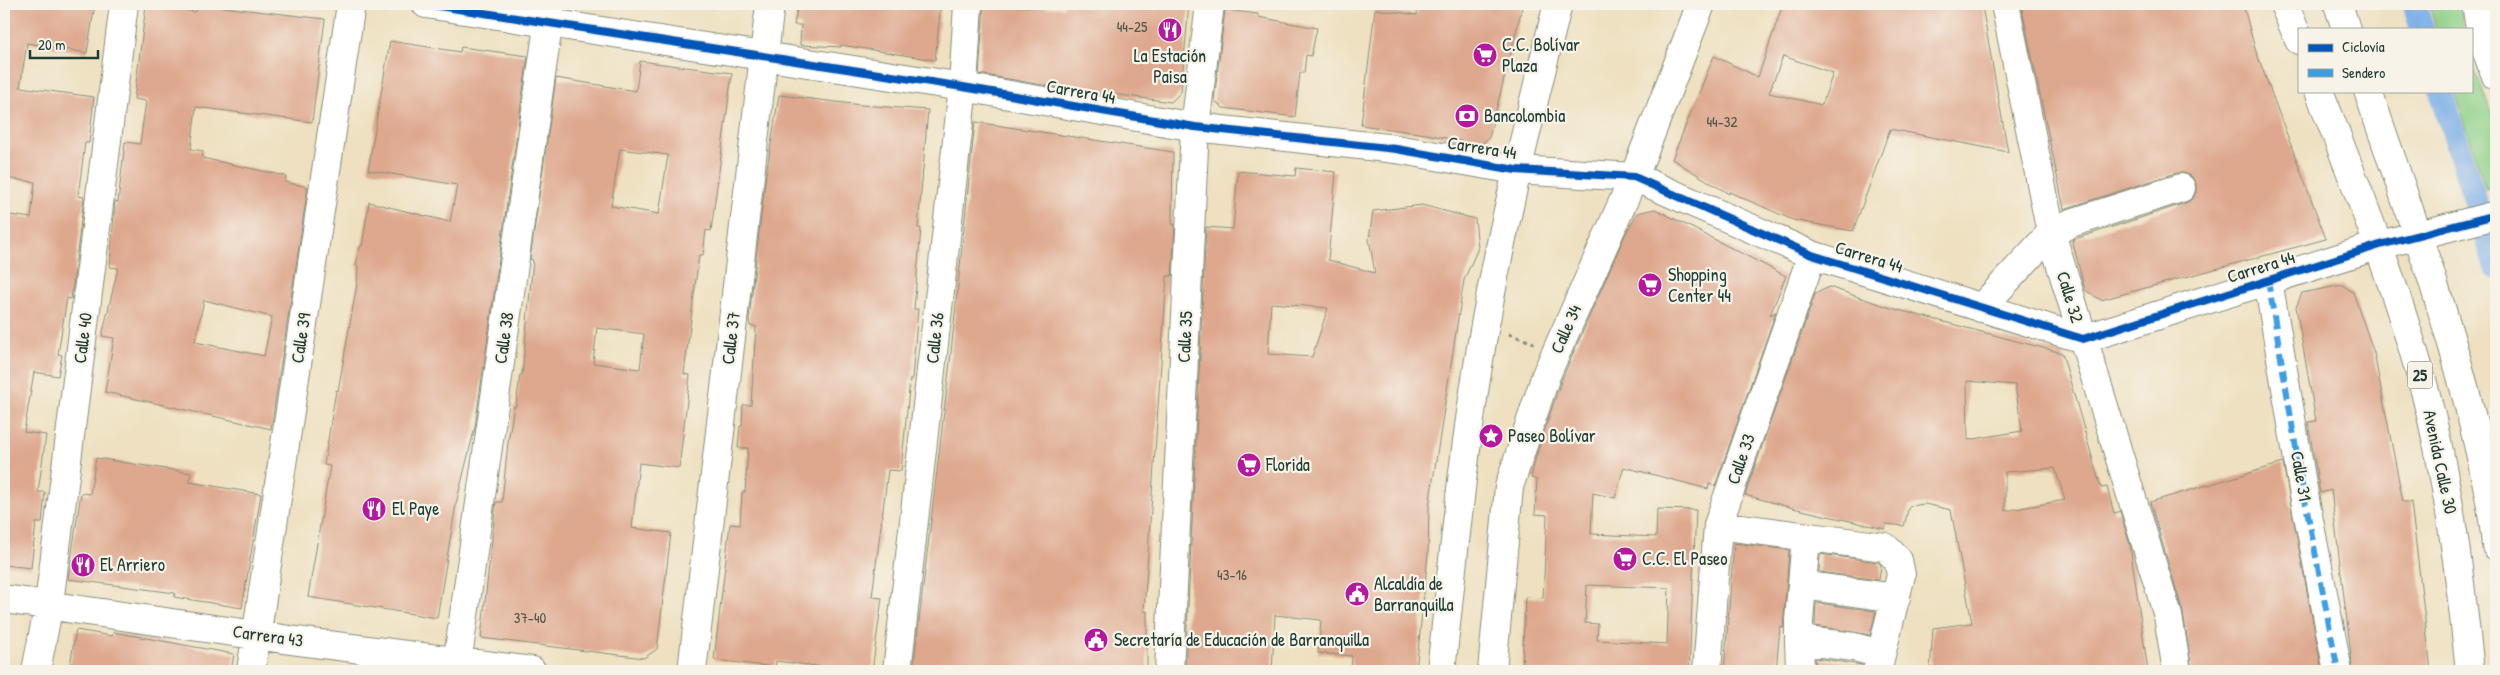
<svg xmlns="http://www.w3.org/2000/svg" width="2500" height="675" font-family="'Patrick Hand',sans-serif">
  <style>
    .green { fill: #8fd189; stroke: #57875e }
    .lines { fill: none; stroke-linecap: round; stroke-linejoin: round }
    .canal { stroke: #7caee8; stroke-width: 24 }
    .building { fill: #dea88e; fill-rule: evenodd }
    .minor-casing { stroke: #868e7a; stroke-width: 30 }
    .highway-casing { stroke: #868e7a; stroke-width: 30 }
    .path { stroke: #868e7a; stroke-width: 3; stroke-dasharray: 4 4; stroke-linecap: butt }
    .minor { stroke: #fff; stroke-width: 28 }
    .highway { stroke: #fff; stroke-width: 28 }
    .quiet { stroke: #3c9ee2; stroke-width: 6; stroke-dasharray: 12 6; stroke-linecap: butt }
    .cycleway-casing { stroke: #f7f3e8; stroke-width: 11 }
    .cycleway { stroke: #0057b8; stroke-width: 8 }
    .labels { text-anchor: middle; stroke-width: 4.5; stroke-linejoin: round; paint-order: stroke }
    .number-label { font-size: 15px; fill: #4f584a }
    .shield { fill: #f7f3e8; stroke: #60746a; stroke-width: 1 }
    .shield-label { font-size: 16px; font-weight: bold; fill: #1f3d34 }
    .poi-label { font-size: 18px; fill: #1f3d34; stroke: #f7f3e8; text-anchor: start }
    .street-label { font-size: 18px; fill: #1f3d34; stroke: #f7f3e8 }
  </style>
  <rect width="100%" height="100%" fill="#f7f3e8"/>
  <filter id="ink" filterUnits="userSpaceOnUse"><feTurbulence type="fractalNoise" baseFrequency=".02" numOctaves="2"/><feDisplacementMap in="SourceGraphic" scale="10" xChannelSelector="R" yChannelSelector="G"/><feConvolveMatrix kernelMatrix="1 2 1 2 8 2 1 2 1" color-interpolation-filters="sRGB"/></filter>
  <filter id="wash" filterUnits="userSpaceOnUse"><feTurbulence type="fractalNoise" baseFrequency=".0096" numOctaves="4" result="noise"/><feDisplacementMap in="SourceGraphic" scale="20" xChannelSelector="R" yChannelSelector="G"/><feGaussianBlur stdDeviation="1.12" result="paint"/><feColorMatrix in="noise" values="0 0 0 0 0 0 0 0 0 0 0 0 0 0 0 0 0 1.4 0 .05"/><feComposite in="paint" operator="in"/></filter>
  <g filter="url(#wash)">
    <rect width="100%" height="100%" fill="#eee0c0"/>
    <path class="green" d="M2429 4H2461L2463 29H2436Z
      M2471 62 2496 122V188L2486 190 2455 91H2471Z"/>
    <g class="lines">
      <path class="canal" d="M2414 4 2422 29
        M2441 91 2496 267"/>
    </g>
    <g id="blocks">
      <path class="building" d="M4 4H95L87 53 27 43 20 87 94 97 89 143H85L78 196 84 197 73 284 71 299 67 298 58 354 62 355 58 376 34 372 24 432 46 435 38 492H45L42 523H36L31 568 4 565V214L31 218 35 182 4 178Z
        M197 4 325 19 312 122 196 107 191 149 203 151 202 158 286 176 285 182 308 187 271 429 105 392 114 338 102 336 118 268 110 267 115 201 118 202 125 142 140 144 146 101 134 99 146 5 196 12ZM204 300 272 317 264 356 195 342Z
        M798 4H941L935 60 841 45V47L800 45 801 25H794Z
        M1064 4H1189L1181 92 1171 102 1105 93 1102 95 979 74 984 5 1064 8Z
        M1418 4H1523L1489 138 1479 145 1426 134 1361 125 1375 9 1417 15Z
        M1783 4 1982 6 2008 152 1890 129 1853 231 1793 220 1729 192V194L1672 159 1714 56 1758 77ZM1783 56 1833 73 1822 105 1769 93Z
        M2021 4H2243L2255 49 2326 239 2101 300 2085 290 2072 240 2186 203 2193 198 2196 192V184L2191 176 2184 173H2176L2064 209Z
        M1225 10 1258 14V17L1317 28 1311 56 1306 55 1304 73H1300L1295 117 1223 108 1214 100Z
        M390 41 460 52 461 47 528 56 475 427 456 504 437 618 308 597 330 466 324 465 336 390 338 391 357 284 358 266H356L360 246H362L369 202 450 222 457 185 368 170Z
        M640 61 732 73 711 231 706 230 703 255H699L684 374 690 375 679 468 639 463 632 528 671 533 657 649 644 658 481 638 496 502H502L508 442 514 406H516L520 375H522L533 260 530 259 556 78 636 91ZM620 149 668 155 659 214 611 206ZM597 328 644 334 640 369 593 363Z
        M779 95 861 105 928 110 918 228H921L914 309H918L912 379H910L901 471 888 470 872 597 882 598 872 671H855L776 661 775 667 714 660 730 524 740 525 742 492H745L748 448H738L740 426H742L743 405H751L756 326H750L749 318 766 175Z
        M975 122 1173 152 1172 224 1175 225 1172 276H1167L1144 611H1147V671H913L950 362Z
        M1296 168 1336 172 1328 260 1375 273 1369 239 1373 211 1422 205 1475 219 1478 248 1464 280 1429 506 1428 554 1416 671H1351L1352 656 1318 653 1321 620 1275 615 1272 671H1185L1206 227 1233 229 1238 171 1295 176ZM1271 303 1328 308 1312 357 1268 354Z
        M1655 209 1786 276 1770 315 1776 312 1715 486 1709 484 1708 489 1624 467 1615 498 1593 493 1591 534 1656 537 1657 509 1696 510 1689 671H1522L1525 597 1543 598 1547 515 1535 514 1537 480 1531 478 1536 456 1561 381 1625 235 1637 213ZM1587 585 1669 588 1667 644 1597 640 1598 624 1585 623Z
        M2342 285 2353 292 2374 353 2403 502H2411L2431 671H2353L2331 490 2320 493 2308 422 2316 421 2296 307 2302 293Z
        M1829 287 1891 308 2062 353 2101 488 2107 487 2114 513 2120 511 2130 545 2148 671H1930L1933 628 1972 623 1951 510 1925 504 1909 506 1904 526 1886 524 1885 529 1793 508 1745 495 1815 294ZM1967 381 2015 385 2022 431 1968 440ZM2055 468 2065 500 2005 511V472Z
        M96 458 191 473 189 482 261 494 242 608 174 597 175 593 68 579 81 493 90 494Z
        M2283 463 2322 671H2192L2183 612 2150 502Z
        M1734 543 1789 550 1783 628 1780 627 1776 671H1724Z
        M1820 554 1878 562 1881 565 1879 580 1819 572Z
        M1816 603 1876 611 1870 635 1815 626Z
        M76 630 112 636 113 632 234 654 231 671H69Z
        M1815 658 1862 665V671H1816Z"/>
    </g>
  </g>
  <g filter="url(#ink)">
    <use href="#blocks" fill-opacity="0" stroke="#868e7a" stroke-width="1"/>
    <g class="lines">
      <defs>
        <path id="minor" d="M426 4 963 87 1195 127 1396 149 1516 170 1634 177 1812 255 2083 339 2380 245 2496 215
          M2005 4 2051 233 2168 616 2177 671
          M2476 4 2482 40 2496 76
          M2268 280 2302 484 2338 671
          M1981 308 2051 233 2071 223 2181 188
          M1718 525 1885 547 1898 560 1901 575 1877 671
          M1806 537 1799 621V640L1854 647 1881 654
          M1802 585 1896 598
          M4 599 290 640 532 671
          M1799 640 1800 671
          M36 671 49 604 124 4
          M251 671 351 4
          M456 671 551 5
          M692 671 770 4
          M897 671 963 87 968 4
          M1169 671 1195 127 1210 4
          M1441 671C1454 552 1465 432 1487 314 1506 210 1532 107 1558 4
          M1492 671 1509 487 1546 375 1634 177 1701 4
          M1707 671 1718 525 1812 255"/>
        <path id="highway" d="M2284 4 2299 40
          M2338 4 2346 29
          M2319 91C2358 190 2397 288 2425 391 2449 483 2460 577 2470 671
          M2368 91C2406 202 2447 312 2474 427 2483 466 2493 506 2496 546"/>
      </defs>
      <use href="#minor" class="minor-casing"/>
      <use href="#highway" class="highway-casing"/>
      <path class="path" d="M1509 334 1534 343"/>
      <use href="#minor" class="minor"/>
      <use href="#highway" class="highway"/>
      <path class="quiet" d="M2268 280 2302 484 2338 671"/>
      <defs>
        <path id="cycleway" d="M426 4 963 87 1195 127 1396 149 1516 170 1634 177 1812 255 2083 339 2380 245 2496 215"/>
      </defs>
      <use href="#cycleway" class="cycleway-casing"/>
      <use href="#cycleway" class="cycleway"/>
    </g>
  </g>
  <defs>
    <symbol id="restaurant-disc" viewBox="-11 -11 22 22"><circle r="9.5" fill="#b5179e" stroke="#f7f3e8"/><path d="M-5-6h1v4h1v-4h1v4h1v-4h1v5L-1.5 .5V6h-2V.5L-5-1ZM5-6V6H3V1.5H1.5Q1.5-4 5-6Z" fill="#fff"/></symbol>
    <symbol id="supermarket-disc" viewBox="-11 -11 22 22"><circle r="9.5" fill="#b5179e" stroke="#f7f3e8"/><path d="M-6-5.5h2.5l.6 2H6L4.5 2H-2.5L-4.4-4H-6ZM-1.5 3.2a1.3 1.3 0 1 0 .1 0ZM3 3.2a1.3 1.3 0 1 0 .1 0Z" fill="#fff"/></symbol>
    <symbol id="bank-disc" viewBox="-11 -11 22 22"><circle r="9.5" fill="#b5179e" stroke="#f7f3e8"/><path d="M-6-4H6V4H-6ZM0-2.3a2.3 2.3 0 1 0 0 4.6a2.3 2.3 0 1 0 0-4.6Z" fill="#fff"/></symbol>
    <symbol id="sight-disc" viewBox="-11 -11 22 22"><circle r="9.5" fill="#b5179e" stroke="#f7f3e8"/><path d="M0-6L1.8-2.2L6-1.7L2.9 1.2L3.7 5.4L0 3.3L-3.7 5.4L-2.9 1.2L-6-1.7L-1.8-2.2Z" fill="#fff"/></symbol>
    <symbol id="civic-disc" viewBox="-11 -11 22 22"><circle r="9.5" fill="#b5179e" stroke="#f7f3e8"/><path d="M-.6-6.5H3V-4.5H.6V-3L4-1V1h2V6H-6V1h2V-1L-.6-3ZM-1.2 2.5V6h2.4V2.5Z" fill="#fff"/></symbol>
  </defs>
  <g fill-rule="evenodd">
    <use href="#restaurant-disc" x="1156" y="16" width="28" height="28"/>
    <use href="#supermarket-disc" x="1471" y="41" width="28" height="28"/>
    <use href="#bank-disc" x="1453" y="102" width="28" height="28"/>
    <use href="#supermarket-disc" x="1636" y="271" width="28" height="28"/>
    <use href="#sight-disc" x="1477" y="422" width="28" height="28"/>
    <use href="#supermarket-disc" x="1235" y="451" width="28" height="28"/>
    <use href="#restaurant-disc" x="360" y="495" width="28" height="28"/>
    <use href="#supermarket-disc" x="1611" y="545" width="28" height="28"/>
    <use href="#restaurant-disc" x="69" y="551" width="28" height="28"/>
    <use href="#civic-disc" x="1343" y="580" width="28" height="28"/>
    <use href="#civic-disc" x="1082" y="626" width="28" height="28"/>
  </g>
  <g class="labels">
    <g class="number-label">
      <text x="1132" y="32">44-25</text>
      <text x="1722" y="127">44-32</text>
      <text x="1232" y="580">43-16</text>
      <text x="530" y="623">37-40</text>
    </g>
    <rect class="shield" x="2407.5" y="361.5" width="25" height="27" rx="4"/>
    <g class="shield-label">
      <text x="2420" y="381">25</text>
    </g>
    <g class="poi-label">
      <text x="1502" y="51">C.C. Bolívar<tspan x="1502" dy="21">Plaza</tspan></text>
      <text x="1170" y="62" text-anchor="middle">La Estación<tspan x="1170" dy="21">Paisa</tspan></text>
      <text x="1484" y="122">Bancolombia</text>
      <text x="1668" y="281">Shopping<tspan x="1668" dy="21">Center 44</tspan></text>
      <text x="1508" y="442">Paseo Bolívar</text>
      <text x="1266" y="471">Florida</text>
      <text x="392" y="515">El Paye</text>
      <text x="1642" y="565">C.C. El Paseo</text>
      <text x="100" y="571">El Arriero</text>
      <text x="1374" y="590">Alcaldía de<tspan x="1374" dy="21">Barranquilla</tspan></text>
      <text x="1114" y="646">Secretaría de Educación de Barranquilla</text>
    </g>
    <g class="street-label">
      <text transform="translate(1081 92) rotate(10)" y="6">Carrera 44</text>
      <text transform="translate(1482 148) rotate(9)" y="6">Carrera 44</text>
      <text transform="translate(1869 257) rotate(17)" y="6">Carrera 44</text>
      <text transform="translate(2261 267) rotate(-17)" y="6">Carrera 44</text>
      <text transform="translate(2070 297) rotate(73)" y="6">Calle 32</text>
      <text transform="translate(1566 329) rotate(-66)" y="6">Calle 34</text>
      <text transform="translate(1185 337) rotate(-87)" y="6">Calle 35</text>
      <text transform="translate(83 338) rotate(-83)" y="6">Calle 40</text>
      <text transform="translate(301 338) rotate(-81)" y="6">Calle 39</text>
      <text transform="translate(504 338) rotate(-82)" y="6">Calle 38</text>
      <text transform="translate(731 338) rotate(-83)" y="6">Calle 37</text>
      <text transform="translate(935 338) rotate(-84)" y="6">Calle 36</text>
      <text transform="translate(1741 459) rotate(-71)" y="6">Calle 33</text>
      <text transform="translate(2440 462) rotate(78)" y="6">Avenida Calle 30</text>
      <text transform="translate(2301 476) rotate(80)" y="6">Calle 31</text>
      <text transform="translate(268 636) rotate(8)" y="6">Carrera 43</text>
    </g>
  </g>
  <rect width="2500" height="675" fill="none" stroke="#f7f3e8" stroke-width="20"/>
  <rect x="2298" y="28" width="175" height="65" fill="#f7f3e8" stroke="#a1aaa0"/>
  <rect x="2308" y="44" width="25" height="8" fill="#0057b8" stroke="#a1aaa0"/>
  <text x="2342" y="52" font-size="15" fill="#1f3d34">Ciclovía</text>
  <rect x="2308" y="69" width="25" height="8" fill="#3c9ee2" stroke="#a1aaa0"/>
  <text x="2342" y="78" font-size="15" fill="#1f3d34">Sendero</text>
  <path d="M30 50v8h68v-8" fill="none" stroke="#1f3d34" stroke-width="2.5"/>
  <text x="38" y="50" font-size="15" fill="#1f3d34" stroke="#f7f3e8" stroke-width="4" paint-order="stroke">20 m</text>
</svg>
